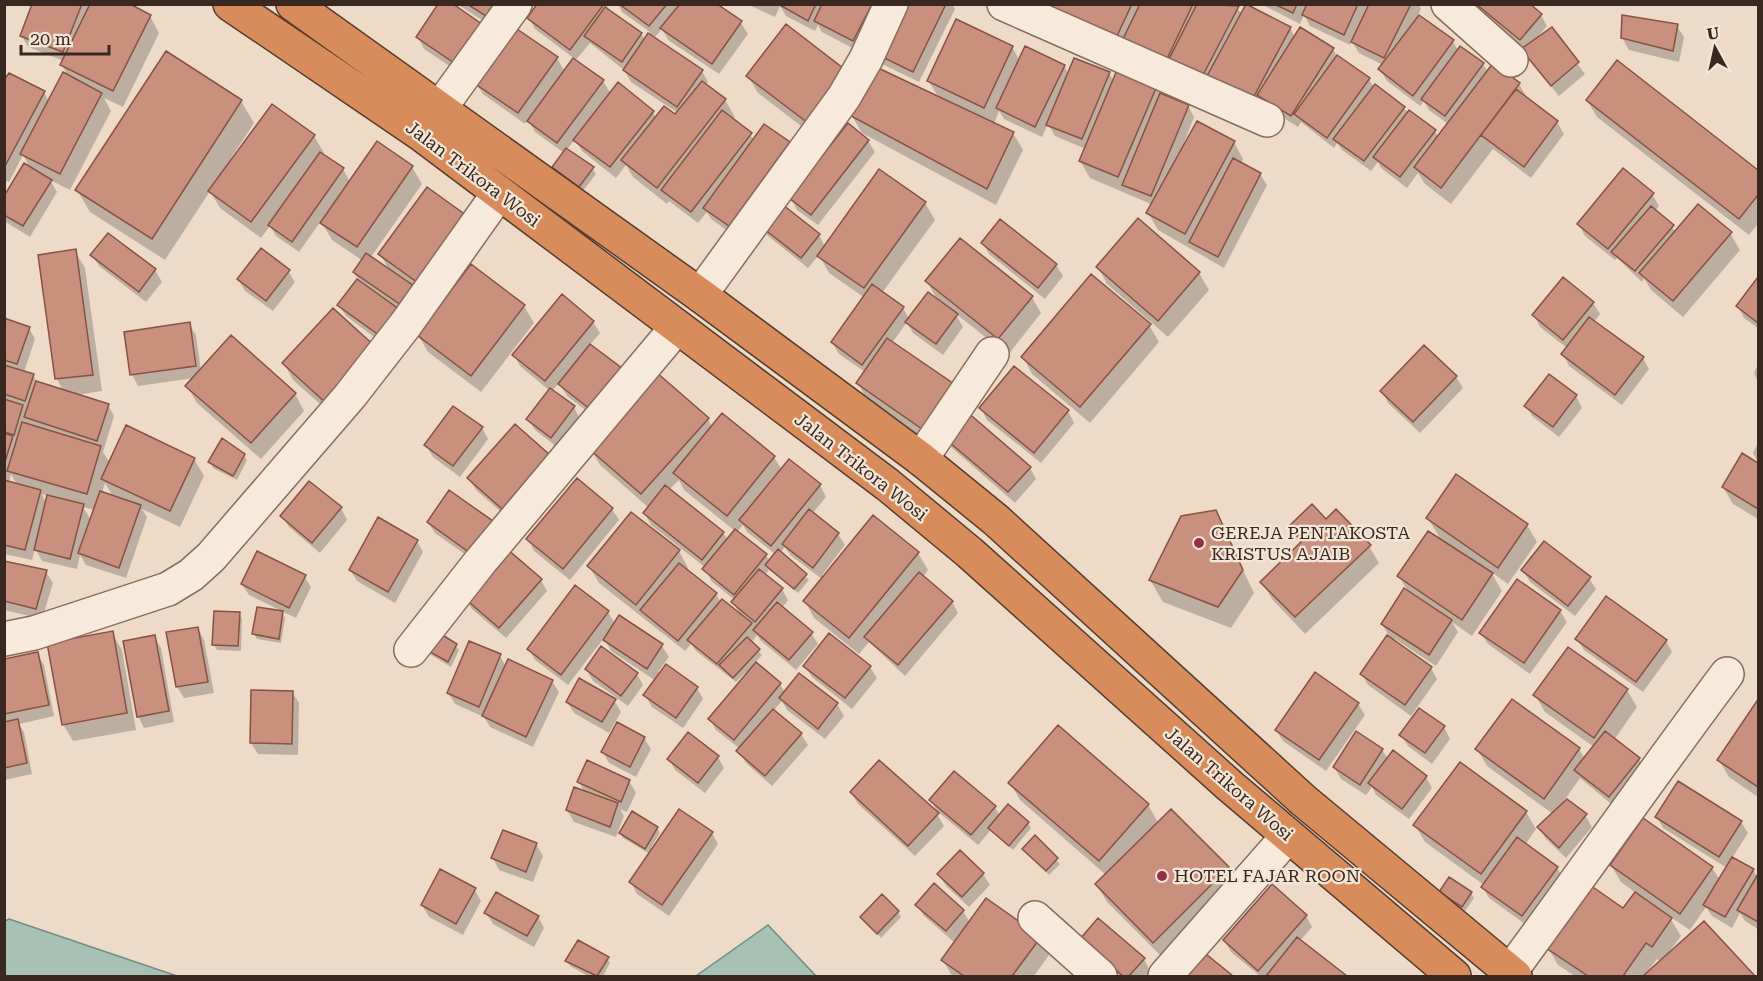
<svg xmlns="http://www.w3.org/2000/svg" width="1763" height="981" font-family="'Roboto Serif',serif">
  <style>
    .water { fill: #a8c1b5; stroke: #6e8f81; stroke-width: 1.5 }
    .shadow { fill: #0003; fill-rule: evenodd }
    .building { fill: #c9907e; stroke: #865243; stroke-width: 1.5 }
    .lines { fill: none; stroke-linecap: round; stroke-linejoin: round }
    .minor-casing { stroke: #886c5d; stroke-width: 36 }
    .highway-casing { stroke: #563c31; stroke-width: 36 }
    .minor { stroke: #f8eada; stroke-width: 33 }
    .highway { stroke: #d88c5b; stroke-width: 33 }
    .poi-dot { fill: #952f41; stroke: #f4e6d6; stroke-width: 2 }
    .labels { text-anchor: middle; stroke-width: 4.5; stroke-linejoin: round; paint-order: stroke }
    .street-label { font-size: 18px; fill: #392820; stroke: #f4e6d6 }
    .poi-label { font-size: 18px; fill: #392820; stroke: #f4e6d6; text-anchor: start }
  </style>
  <rect width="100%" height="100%" fill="#eddbc7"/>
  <path class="water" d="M9 919 177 976H5V921Z
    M768 925 816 976H696Z"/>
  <path class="shadow" d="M34 4H126L150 16 159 33 123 107 104 98 111 111 70 190 50 180 57 192 30 237 4 221V199L31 169 23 155 9 182 4 180V84L44 92 49 102 68 76 62 65 64 61 28 47 22 36Z
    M457 4H511L496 29Z
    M539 4H606L611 13 641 34 645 40 650 32 622 12 618 4H714L741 23 748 34 719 74 668 40 662 29 654 38 702 71 708 82 706 85 725 100 735 117 733 120 754 139 788 143 795 154 736 237 711 219 707 212 698 223 669 201 667 204 633 177 626 165 616 178 582 151 575 139 567 150 592 168 596 174 583 191 557 173 554 167 564 153 535 132 528 119 525 124 483 94 476 83 557 58 565 72 575 59 535 29 529 18ZM590 43 624 70 631 82 678 113 676 116 656 118 653 112 611 94 603 81 575 61Z
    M747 4H884L860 52 822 32 818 25 815 31 786 16 780 6 775 17Z
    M899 4H952L955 9 919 82 882 64 875 53Z
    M1005 4H1233L1242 14 1248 4H1254L1252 8 1290 28 1295 37 1333 49 1337 57 1369 79 1374 88 1435 131 1438 137 1448 124 1429 110 1424 101 1420 106 1387 81 1380 70 1383 65 1359 53 1352 41 1350 45 1310 26 1304 15 1300 24 1261 4H1418L1421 9 1415 21 1420 17 1453 42 1458 50 1483 64 1488 72 1519 84 1529 101 1557 122 1564 134 1531 178 1493 149 1451 204 1425 184 1418 173 1407 188 1381 168 1378 162 1371 171 1342 150 1337 143 1334 148 1301 122 1298 127 1266 107Z
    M1475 4H1528L1541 15 1547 26 1537 38 1552 29 1585 74 1559 96 1530 61 1525 49 1478 11Z
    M1677 26 1684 37 1679 62 1629 50 1622 38Z
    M418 37 492 40 466 77 424 49Z
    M1012 47 1020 61 1064 66 1069 75 1109 73 1114 82 1156 87 1160 95 1188 106 1194 117 1184 143 1186 144 1234 142 1243 159 1241 164 1260 174 1267 185 1224 268 1158 230 1148 213 1153 205 1090 178 1080 161 1086 149 1055 136 1048 124 1042 137 1004 119 999 111 994 124 1013 133 1023 150 996 205 862 133 852 116 939 98 928 80Z
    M1618 62 1758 172V224L1749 235 1597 117 1587 100Z
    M748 76 857 90 818 139 758 93Z
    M241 101 254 123 231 158 233 159 314 136 324 153 322 155 343 169 350 182 412 167 422 184 371 257 389 270 380 254 473 222 390 349 346 316 339 305 358 279 354 273 363 261 332 240 321 221 299 252 276 236 270 226 261 238 220 208 210 191 165 260 90 212 77 190Z
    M868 141 875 152 818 225 797 210 791 198Z
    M880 171 925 203 935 220 882 293 903 308 909 319 939 303 927 281 1031 296 1041 313 1008 355 955 313 963 327 943 355 913 333 907 322 892 343 932 445 867 400 858 383 865 372 839 354 832 342 865 298 829 273 819 255 808 268 768 236 761 225 819 235 825 247Z
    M1652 194 1659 206 1655 211 1676 232 1730 233 1740 250 1683 317 1651 290 1644 278 1642 282 1617 258 1615 260 1585 236 1579 225Z
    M1138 220 1199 273 1209 290 1168 337 1107 284 1098 267Z
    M108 235 155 270 162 282 146 302 99 266 92 255Z
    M983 243 1056 265 1063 276 1045 299 989 254Z
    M75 251 85 268 102 391 76 395 108 405 114 416 103 452 110 463 194 459 204 476 180 527 142 509 147 517 126 578 86 565 80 555 77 569 42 561 35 548 32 560 4 554V320L29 328 35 339 24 372 33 375 37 382 63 391 57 379 40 256ZM11 474 17 485 9 483ZM105 483 113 497 102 493ZM42 494 48 496 47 503 44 499ZM83 507 95 510 91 520Z
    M288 271 295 282 273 311 245 291 238 279Z
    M1758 279V328L1744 318 1738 306Z
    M1593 303 1600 314 1594 322 1643 358 1649 369 1622 405 1569 366 1563 354 1567 348 1540 327 1534 315Z
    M524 306 534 323 481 392 428 352 418 335Z
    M333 310 338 420 293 380 284 363Z
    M593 322 600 333 589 346 602 423 567 396 559 383 552 391 574 407 580 419 558 448 535 430 528 419 550 391 520 366 514 355Z
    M189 324 196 335 201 371 295 394 304 411 261 459 197 403 187 386 194 378 138 386 132 374Z
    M1149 325 1159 342 1090 423 1032 374 1023 357Z
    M1424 347 1456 377 1463 388 1420 433 1388 403 1382 391Z
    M1758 364V382L1754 373Z
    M1014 368 1068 411 1074 423 1041 463 987 420 981 408Z
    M1576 396 1582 408 1559 437 1533 417 1526 406Z
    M708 419 712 427 774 457 782 470 820 485 826 497 812 514 838 534 845 545 822 575 824 577 873 517 918 553 928 570 923 577 952 602 958 613 905 676 869 642 859 654 814 618 805 601 822 579 790 555 785 547 780 553 809 580 798 593 769 570 765 575 782 589 788 600 782 608 811 633 818 644 796 670 761 641 757 635 751 643 762 655 755 663 780 684 785 693 799 675 837 704 844 716 825 739 787 710 782 701 773 711 801 734 808 745 772 786 745 762 740 749 716 730 710 719 747 674 746 672 736 682 696 651 691 644 685 651 599 583 589 566 679 551 688 568 686 571 716 594 721 603 740 615 733 602 735 600 711 581 706 568 651 525 645 514 649 508 600 465 590 448ZM679 480 684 490 735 531 728 540 723 533 669 490ZM743 525 747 532 775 554 770 562 766 555 737 532Z
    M482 428 488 439 460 477 433 457 426 445Z
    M945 437 1030 468 1036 479 1015 503 952 448Z
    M1758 443V462L1753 453Z
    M244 455 247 460 237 480 213 468 210 462Z
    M1743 455 1758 465V519L1733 504 1723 487Z
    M549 456 509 519 476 490 469 478Z
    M341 508 347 520 320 553 289 527 282 516Z
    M612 509 619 520 570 580 534 551 528 539Z
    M1215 512 1254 593 1231 628 1163 602 1150 580Z
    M1428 518 1527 525 1537 542 1508 584 1491 572 1502 591 1472 636 1452 622 1458 632 1436 666 1395 639 1394 642 1431 668 1437 679 1411 716 1368 685 1362 674 1392 641 1382 624 1409 593 1399 576 1441 540Z
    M1326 521 1369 546 1379 563 1305 634 1272 599 1262 582 1300 544 1290 527Z
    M428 522 505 538 484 568 435 533Z
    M417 541 423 552 395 603 357 581 350 570Z
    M4 563 46 572 53 583 42 619 4 610Z
    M1523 570 1589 578 1596 589 1575 616 1530 582Z
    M304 576 311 587 296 618 249 595 242 584Z
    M541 580 547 591 506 638 472 609 465 598Z
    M1560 611 1567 622 1530 674 1488 644 1481 633Z
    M282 612 285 618 281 643 257 639 254 634Z
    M608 612 615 624 620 617 662 646 669 657 658 672 697 688 703 699 683 728 652 707 645 695 656 681 611 651 604 638 568 685 535 660 529 649Z
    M239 613 242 619 241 651 217 650 214 645Z
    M198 628 204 640 214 693 184 698 177 687Z
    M112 633 122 650 136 730 73 741 63 724Z
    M154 637 161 648 174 722 144 728 138 716Z
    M1577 639 1666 641 1672 652 1643 692 1584 650Z
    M455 645 459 650 451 667 428 653Z
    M37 654 44 665 54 716 19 724 24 732 32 774 4 780V723H8L4 717V660Z
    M500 656 506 667 552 681 559 692 533 747 490 727 484 717 455 704 448 693Z
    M805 666 870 667 877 678 852 709 812 677Z
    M586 669 637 674 643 685 628 706 593 681Z
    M1627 690 1637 707 1614 740 1639 759 1645 771 1616 808 1580 778 1561 805 1585 815 1592 827 1566 858 1546 839 1539 827 1553 814 1487 766 1477 749H1579L1585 759 1594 747 1545 712 1535 695Z
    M292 692 299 703 298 755 258 754 251 743Z
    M614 700 621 712 609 733 574 713 567 702Z
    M1758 703V797L1729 777 1719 760Z
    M1358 704 1365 715 1326 771 1283 741 1276 730Z
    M1444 727 1450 739 1432 764 1408 746 1401 735Z
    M644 738 651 749 636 777 609 763 603 752Z
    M1382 750 1388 759 1426 777 1432 788 1409 819 1376 795 1372 787 1366 795 1341 779 1334 767Z
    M718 757 724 768 705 793 675 770 669 759Z
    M1460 764 1526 812 1536 829 1525 845 1557 868 1564 879 1529 927 1489 898 1483 887 1484 885 1425 842 1415 825Z
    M629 781 636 793 627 812 620 809 624 816 616 837 574 822 567 810 585 793 579 782Z
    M1010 783 1148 805 1159 824 1171 811 1228 868 1238 885 1164 959 1107 902 1097 885 1106 875 1020 800Z
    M851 792 937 814 944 826 915 856 858 804Z
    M931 800 995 807 1000 816 1028 823 1031 828 1013 850 991 830 978 845 937 811Z
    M1657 817 1741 822 1748 833 1732 858 1753 870 1758 877V929L1745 921 1740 913 1732 928 1712 916 1706 907 1690 930 1669 916 1681 936 1669 952 1704 923 1753 976H1575L1558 965 1548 948 1624 910 1636 893 1621 882 1611 865 1712 868 1720 880 1727 868 1663 828ZM1657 959 1661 962 1647 972Z
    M657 828 660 833 651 848 653 850 712 833 718 844 669 916 637 894 631 882 650 854 623 838 620 833Z
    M1035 838 1060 864 1049 875 1024 849Z
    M536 844 543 856 533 882 499 870 493 858Z
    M960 853 983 874 990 885 969 907 946 886 939 875Z
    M474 889 481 901 463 935 429 917 422 905Z
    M1441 892 1471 893 1474 898 1465 911 1444 897Z
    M917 905 963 911 970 923 1040 938 1049 955 1034 976H952L943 960 955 943 924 916Z
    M898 912 901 917 881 938 862 918Z
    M486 913 538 917 544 928 534 947 493 924Z
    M1306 916 1312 927 1300 941 1345 976H1260L1231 952 1224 940Z
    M1098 921 1144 959 1150 971 1145 976H1118L1089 951Z
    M1201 952 1231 976H1181Z
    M607 958 610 963 603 976H588L570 966 567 961Z"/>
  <path class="building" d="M32 4H82L63 52 20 36Z
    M90 4H130L151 15 113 91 60 65Z
    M438 4H453L486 27 460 67 416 37Z
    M467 4H498L489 18Z
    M537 4H604L570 50 527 18Z
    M619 4H667L649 26Z
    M680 4H717L742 21 712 64 660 28Z
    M778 4H816L808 21Z
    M822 4H872L853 41 814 21Z
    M897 4H946L913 72 874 53Z
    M1038 4H1132L1115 40Z
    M1140 4H1193L1166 61 1122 41Z
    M1197 4 1239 6 1202 77 1169 59Z
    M1246 4 1291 27 1252 100 1207 76Z
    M1274 4H1297L1293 13Z
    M1307 4H1358L1344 35 1302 15Z
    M1369 4H1411L1384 58 1351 42Z
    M1476 4H1530L1542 14 1520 40Z
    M605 7 642 33 622 62 584 36Z
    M1419 15 1454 40 1413 96 1378 69Z
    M1622 15 1678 24 1673 51 1621 38Z
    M956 19 1013 46 984 108 927 81Z
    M786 24 848 72 808 123 746 76Z
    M514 27 558 57 518 113 474 83Z
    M1300 27 1334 48 1291 116 1257 95Z
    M1552 27 1579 62 1551 86 1521 49Z
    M648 33 703 70 677 107 623 70Z
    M1025 46 1065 65 1035 127 996 108Z
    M1460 46 1484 63 1445 116 1421 99Z
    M166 51 242 100 152 239 75 190Z
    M1337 55 1370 78 1327 138 1294 114Z
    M573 58 604 80 557 143 527 121Z
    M1074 58 1110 72 1082 139 1046 125Z
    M1617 60 1758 170V195L1739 219 1586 100Z
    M1493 63 1520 83 1441 188 1414 167Z
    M876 67 1014 132 987 189 851 116Z
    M1117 70 1157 86 1118 177 1079 161Z
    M63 72 102 93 60 174 20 154Z
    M9 73 45 91 4 168V80Z
    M702 81 726 99 657 188 621 160 664 106 675 114Z
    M618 82 654 111 610 167 573 140Z
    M1375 84 1405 107 1364 161 1333 139Z
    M1516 89 1558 121 1524 167 1481 135Z
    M1160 93 1189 105 1151 196 1122 185Z
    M272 104 315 135 251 222 208 191Z
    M722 110 752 133 691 212 661 190Z
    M1409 110 1436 130 1400 177 1373 157Z
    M1197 121 1235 141 1185 234 1146 213Z
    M848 123 869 140 811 215 789 198Z
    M764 124 790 142 729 226 703 208Z
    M377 141 413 166 357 247 320 223Z
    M566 148 594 167 579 187 552 167Z
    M320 152 344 168 292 242 268 225Z
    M1233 158 1261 173 1218 257 1189 242Z
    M24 163 52 180 23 226 4 215V196Z
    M1623 168 1654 193 1608 249 1577 224Z
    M879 169 926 202 864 288 817 256Z
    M427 187 474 221 425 288 378 254Z
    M778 201 820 234 801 258 759 225Z
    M1698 204 1732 232 1673 301 1639 273Z
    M1651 206 1674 225 1635 271 1611 252Z
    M1138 218 1200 272 1158 321 1096 267Z
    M1000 219 1057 264 1038 288 981 243Z
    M108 233 156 269 139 292 90 255Z
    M960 238 1033 296 998 339 925 281Z
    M261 248 290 270 266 301 237 279Z
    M76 249 93 375 55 379 38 255Z
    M366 253 417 288 404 307 353 272Z
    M471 264 525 305 471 376 417 335Z
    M1091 274 1151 324 1080 407 1021 357Z
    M1563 277 1594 302 1563 340 1532 315Z
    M1758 277V323L1736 306Z
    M357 279 403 312 383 338 337 305Z
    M872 284 904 307 862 365 831 342Z
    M928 292 958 314 936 344 905 322Z
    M562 294 594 321 545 381 512 355Z
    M333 308 378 349 327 404 282 363Z
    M1589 317 1644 357 1615 395 1561 354Z
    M4 318 30 327 17 364 4 360Z
    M190 322 196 366 130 375 124 332Z
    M231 335 296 393 251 443 185 386Z
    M887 338 954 384 922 429 856 383Z
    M590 344 627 372 595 413 558 384Z
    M1424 345 1457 376 1413 422 1380 391Z
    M4 365 34 374 25 401 4 394Z
    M1014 366 1069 410 1034 453 979 408Z
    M656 372 709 418 641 494 588 448Z
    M1549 374 1577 395 1553 427 1524 406Z
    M36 381 109 404 97 441 24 417Z
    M550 388 575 406 551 438 526 419Z
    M4 399 23 405 14 435 4 432Z
    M453 406 483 427 453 466 424 445Z
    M966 411 1031 467 1008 492 943 437Z
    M722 413 775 456 727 516 673 473Z
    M22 422 101 446 87 494 7 471Z
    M515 424 550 455 502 509 467 478Z
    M126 425 195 458 170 511 101 479Z
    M4 433 13 436 4 465Z
    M222 438 245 454 233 476 208 462Z
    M1742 453 1758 463V509L1722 487Z
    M789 459 821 484 771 546 739 520Z
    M1456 474 1528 524 1498 568 1426 518Z
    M577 478 613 508 563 569 526 539Z
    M4 480 41 490 25 550 4 545Z
    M309 481 342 507 312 543 280 516Z
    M665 485 724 532 702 560 643 513Z
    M449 490 500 526 477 558 427 522Z
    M100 491 141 505 119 568 78 553Z
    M47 495 84 504 70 559 34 550Z
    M1312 504 1326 519 1336 509 1371 545 1295 617 1260 582 1302 541 1288 527Z
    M809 509 839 533 813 568 782 544Z
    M1216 510 1243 570 1218 607 1149 580 1181 516Z
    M631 512 680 550 636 605 587 566Z
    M873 515 919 552 849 638 803 601Z
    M378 517 418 540 388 592 349 570Z
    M735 529 767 554 734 595 702 569Z
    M1428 531 1493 573 1462 620 1397 576Z
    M1544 541 1591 577 1568 606 1521 570Z
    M506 548 542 579 499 628 463 597Z
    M778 549 807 574 794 589 765 565Z
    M257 551 306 575 289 608 241 584Z
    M4 561 47 570 36 609 4 601Z
    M679 563 717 593 678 641 640 610Z
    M759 569 783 588 755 622 731 602Z
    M919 572 953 601 898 665 864 637Z
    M1517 579 1561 610 1524 663 1479 633Z
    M575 585 609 611 561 675 527 649Z
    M1404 588 1452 620 1429 655 1381 624Z
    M1606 596 1667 640 1636 682 1575 639Z
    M722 599 752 623 717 664 687 640Z
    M777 602 813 632 789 660 753 630Z
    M257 607 283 611 279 639 252 634Z
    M214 611 240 612 238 646 212 645Z
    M619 615 663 644 647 669 603 640Z
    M198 627 208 682 176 687 166 632Z
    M433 629 457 644 448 662 423 648Z
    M113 631 127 713 62 725 47 643Z
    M829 633 871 666 845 698 803 666Z
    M155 635 169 711 137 717 123 641Z
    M1387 635 1432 667 1405 705 1360 674Z
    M747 637 760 649 733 678 719 665Z
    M469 641 501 654 479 707 447 693Z
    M601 646 638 673 621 696 585 669Z
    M1568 647 1628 689 1594 738 1533 695Z
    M38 652 49 705 4 714V659Z
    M508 659 553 680 526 737 482 716Z
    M756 662 781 683 734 740 708 719Z
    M666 664 698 687 676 718 643 695Z
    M1315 672 1359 703 1319 760 1275 730Z
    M799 673 838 703 818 729 779 698Z
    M579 678 616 699 602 722 566 702Z
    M251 690 293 691 292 744 250 743Z
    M1512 699 1580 748 1544 799 1475 749Z
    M1757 701 1758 702V787L1717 760Z
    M1419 708 1445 726 1425 753 1399 735Z
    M773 709 802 733 765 776 736 751Z
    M18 719 27 763 4 768V722Z
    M617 722 645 737 630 767 601 752Z
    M1058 725 1149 804 1099 861 1008 783Z
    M1356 731 1383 749 1360 785 1333 767Z
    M1605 731 1640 758 1609 797 1574 770Z
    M688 732 719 756 698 783 667 759Z
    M1393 750 1427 776 1402 809 1368 783Z
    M587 760 630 780 621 802 577 782Z
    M879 760 939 813 908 846 850 792Z
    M1460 762 1527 811 1481 874 1413 825Z
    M954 771 996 806 971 835 929 800Z
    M1678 781 1742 821 1719 857 1655 817Z
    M574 787 618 803 610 827 566 810Z
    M1567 799 1587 814 1559 848 1537 827Z
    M1008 804 1029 822 1009 846 988 828Z
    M679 809 713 832 662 905 629 882Z
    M1171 809 1229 867 1153 943 1095 884Z
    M632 811 658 827 645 849 619 833Z
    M1643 818 1713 867 1680 914 1610 865Z
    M503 830 537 843 526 872 491 858Z
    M1035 835 1058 858 1046 871 1022 849Z
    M1517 837 1558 867 1522 916 1481 887Z
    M960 850 984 873 962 897 937 874Z
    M1732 857 1754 869 1725 917 1703 905Z
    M440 869 476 888 456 924 421 905Z
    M1758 874V922L1737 910Z
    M1449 877 1472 892 1462 907 1439 892Z
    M934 883 964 910 946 931 915 905Z
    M1272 884 1307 915 1258 971 1223 940Z
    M1590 885 1623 908 1635 892 1672 918 1652 947 1646 943 1623 976H1588L1546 948Z
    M496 892 539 916 527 936 484 913Z
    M882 894 899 911 877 934 860 917Z
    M986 898 1041 937 1012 976H964L941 960Z
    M1098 918 1145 958 1129 976H1123L1080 939Z
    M1704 921 1755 976H1643Z
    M1297 937 1347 976H1266Z
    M578 940 609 957 597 976 565 961Z
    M1201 950 1233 976H1179Z"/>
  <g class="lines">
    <defs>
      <path id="minor" d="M1004 4 1267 120
        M1448 4 1511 60
        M440 108 515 4
        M700 295 844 97 866 59 891 4
        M921 459 992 354
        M4 639 34 633 168 589 191 575 211 557 350 396 406 324 499 193
        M411 650 480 562 677 327
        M1035 918 1100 976
        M1510 972C1583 873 1653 773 1727 674
        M1165 976 1288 836"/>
      <path id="highway" d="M230 4 421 134 888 485 970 553 1230 786 1454 976
        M293 4 700 295 921 459 996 520 1303 800 1515 976"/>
    </defs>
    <use href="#minor" class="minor-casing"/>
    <use href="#highway" class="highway-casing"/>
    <use href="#minor" class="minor"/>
    <use href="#highway" class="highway"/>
  </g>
  <g class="poi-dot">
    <circle cx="1199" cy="543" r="6"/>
    <circle cx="1162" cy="876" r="6"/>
  </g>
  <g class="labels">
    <g class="street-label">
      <text transform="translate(473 174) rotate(37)" y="6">Jalan Trikora Wosi</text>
      <text transform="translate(861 467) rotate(38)" y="6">Jalan Trikora Wosi</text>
      <text transform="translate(1229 784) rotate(41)" y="6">Jalan Trikora Wosi</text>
    </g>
    <g class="poi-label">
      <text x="1211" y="539">GEREJA PENTAKOSTA<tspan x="1211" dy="21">KRISTUS AJAIB</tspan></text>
      <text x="1174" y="882">HOTEL FAJAR ROON</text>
    </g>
  </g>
  <rect width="1763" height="981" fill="none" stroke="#392820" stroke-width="12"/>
  <g transform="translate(1715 48) rotate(352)" stroke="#f4e6d6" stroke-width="4.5" paint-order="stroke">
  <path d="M0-4.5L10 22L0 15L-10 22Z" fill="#392820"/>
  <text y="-9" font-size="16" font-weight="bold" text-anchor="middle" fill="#392820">U</text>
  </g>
  <path d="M21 45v9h88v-9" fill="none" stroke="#392820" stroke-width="3"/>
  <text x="30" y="45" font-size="18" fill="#392820" stroke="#f4e6d6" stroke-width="4.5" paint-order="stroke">20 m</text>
</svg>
